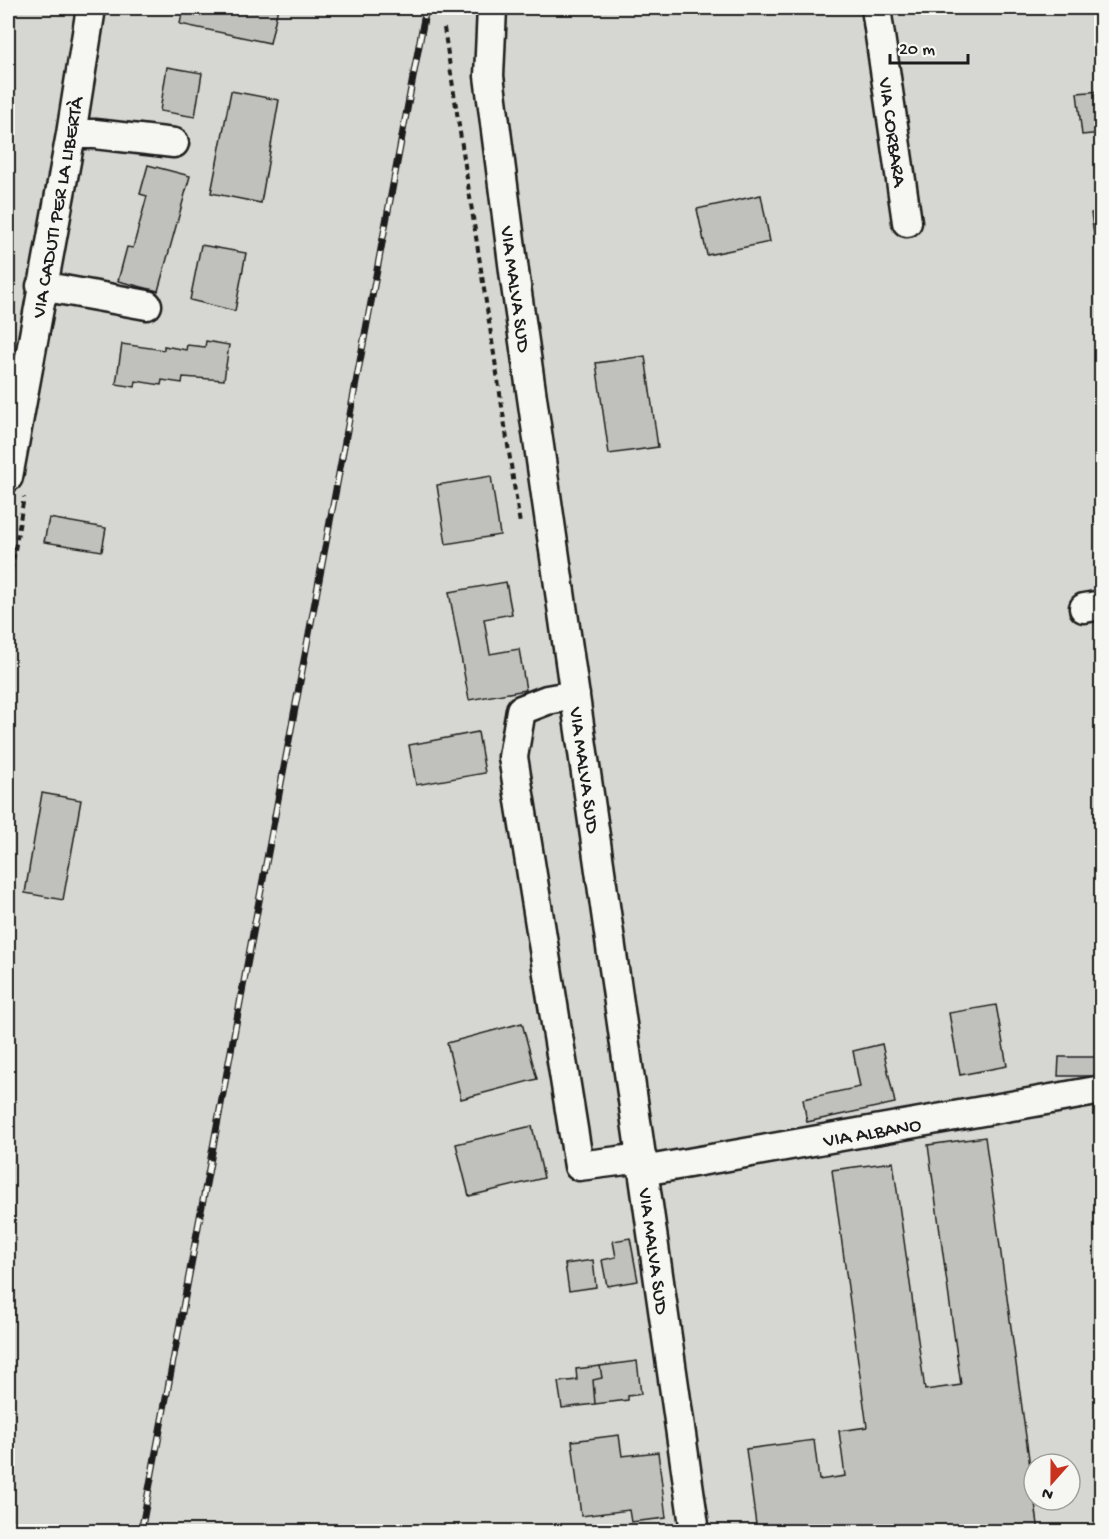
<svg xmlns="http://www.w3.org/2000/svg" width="1109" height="1539" font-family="'Gochi Hand',sans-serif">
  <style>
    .green { fill: #d6d6d2; stroke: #797977; stroke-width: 1.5; fill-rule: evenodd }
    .building { fill: #c0c0bd; stroke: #1c1c1c; stroke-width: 1.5 }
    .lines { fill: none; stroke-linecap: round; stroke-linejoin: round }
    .minor-casing { stroke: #1c1c1c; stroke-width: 33 }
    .path { stroke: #1c1c1c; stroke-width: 4; stroke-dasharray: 6 4.5; stroke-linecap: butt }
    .minor { stroke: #f6f6f2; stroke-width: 28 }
    .rail-casing { stroke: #1c1c1c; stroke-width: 7 }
    .rail { stroke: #f6f6f2; stroke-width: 4.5; stroke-dasharray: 14; stroke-linecap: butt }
    .labels { text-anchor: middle; stroke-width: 5; stroke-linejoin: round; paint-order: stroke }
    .street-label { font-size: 20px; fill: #1c1c1c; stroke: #f6f6f2 }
  </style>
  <rect width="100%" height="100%" fill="#f6f6f2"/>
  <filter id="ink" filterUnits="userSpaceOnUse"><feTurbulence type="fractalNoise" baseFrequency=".0167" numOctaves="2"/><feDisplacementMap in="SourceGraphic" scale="12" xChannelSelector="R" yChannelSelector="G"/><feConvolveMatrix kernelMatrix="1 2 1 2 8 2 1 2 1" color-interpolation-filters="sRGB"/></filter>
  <g filter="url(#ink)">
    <path class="green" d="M8 8H1101V1531H8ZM1034 1464H1070V1500H1034Z"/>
    <path class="building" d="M183 8H278L270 43 180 24Z
      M167 67 202 73 195 117 160 111Z
      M231 91 279 100 261 203 211 193Z
      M1102 91V133L1082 135 1077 93Z
      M148 165 190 176 158 291 118 281 127 247 133 248 147 196 140 194Z
      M761 195 770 242 707 255 697 209Z
      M1102 211V263L1098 264 1091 213Z
      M201 245 246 253 235 311 190 300Z
      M206 341 229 345 224 380 183 377 182 383 162 380 161 385 136 381 135 387 116 384 122 344 164 350V346L186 350 187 345 205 347Z
      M645 356 658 447 609 454 596 363Z
      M491 476 500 535 446 544 437 485Z
      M49 518 106 528 102 551 44 542Z
      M506 582 512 614 484 619 490 654 519 649 526 690 469 700 449 592Z
      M478 732 485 773 416 785 409 745Z
      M42 793 81 800 63 900 25 893Z
      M996 1005 1007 1066 960 1075 949 1013Z
      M522 1023 537 1079 461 1099 447 1043Z
      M882 1044 895 1103 807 1122 803 1099 860 1087 853 1051Z
      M1059 1057H1102V1076H1058Z
      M532 1126 544 1178 469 1196 456 1144Z
      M985 1137 1039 1532H857V1527L823 1532H757L746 1449 814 1440 819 1480 845 1476 839 1431 867 1427 832 1170 893 1162 925 1390 961 1385 928 1145Z
      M630 1238 638 1281 607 1286 602 1260 616 1257 613 1241Z
      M593 1260 596 1287 569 1291 565 1264Z
      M637 1361 641 1394 628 1396V1400L595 1404 593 1380 602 1378 600 1366Z
      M600 1366 602 1378 593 1380 595 1404 562 1408 558 1382 577 1380 576 1369Z
      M619 1435 622 1456 658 1452 666 1518 631 1522 629 1510 581 1516 572 1441Z"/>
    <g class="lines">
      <defs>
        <path id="minor" d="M492 8 489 76 515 279 695 1532
          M876 8 907 222
          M71 134H95L174 143
          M41 286 147 305
          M8 477 71 134 91 8
          M1084 608 1102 605
          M575 695 547 700 521 710 513 757 579 1166 642 1158
          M643 1171 1102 1090"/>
      </defs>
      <use href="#minor" class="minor-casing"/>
      <path class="path" d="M444 28 520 524
        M8 591 24 497"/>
      <use href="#minor" class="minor"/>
      <defs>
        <path id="rail" d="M141 1532 426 8"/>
      </defs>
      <use href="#rail" class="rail-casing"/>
      <use href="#rail" class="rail"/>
    </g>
  </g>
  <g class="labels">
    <g class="street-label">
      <text transform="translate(894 132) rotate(82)" y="7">VIA CORBARA</text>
      <text transform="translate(56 207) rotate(-80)" y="7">VIA CADUTI PER LA LIBERTÀ</text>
      <text transform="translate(517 289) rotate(82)" y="7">VIA MALVA SUD</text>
      <text transform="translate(586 770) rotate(82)" y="7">VIA MALVA SUD</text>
      <text transform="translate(872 1131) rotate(-10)" y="7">VIA ALBANO</text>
      <text transform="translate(655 1251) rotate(82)" y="7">VIA MALVA SUD</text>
    </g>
  </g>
  <rect width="1109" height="1539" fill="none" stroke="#f6f6f2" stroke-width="30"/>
  <rect x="15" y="15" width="1079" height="1509" fill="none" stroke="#1c1c1c" stroke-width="2" filter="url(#ink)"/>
  <g transform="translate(1052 1482) rotate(201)"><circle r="28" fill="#f6f6f2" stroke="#9f9f9c" stroke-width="1.5"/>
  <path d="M0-4.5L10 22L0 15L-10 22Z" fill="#c8321e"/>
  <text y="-9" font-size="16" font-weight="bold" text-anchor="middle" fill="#1c1c1c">N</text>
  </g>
  <path d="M890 54v9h78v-9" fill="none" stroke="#1c1c1c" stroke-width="3"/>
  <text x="899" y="54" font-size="18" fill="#1c1c1c" stroke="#f6f6f2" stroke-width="4.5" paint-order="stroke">20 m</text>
</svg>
